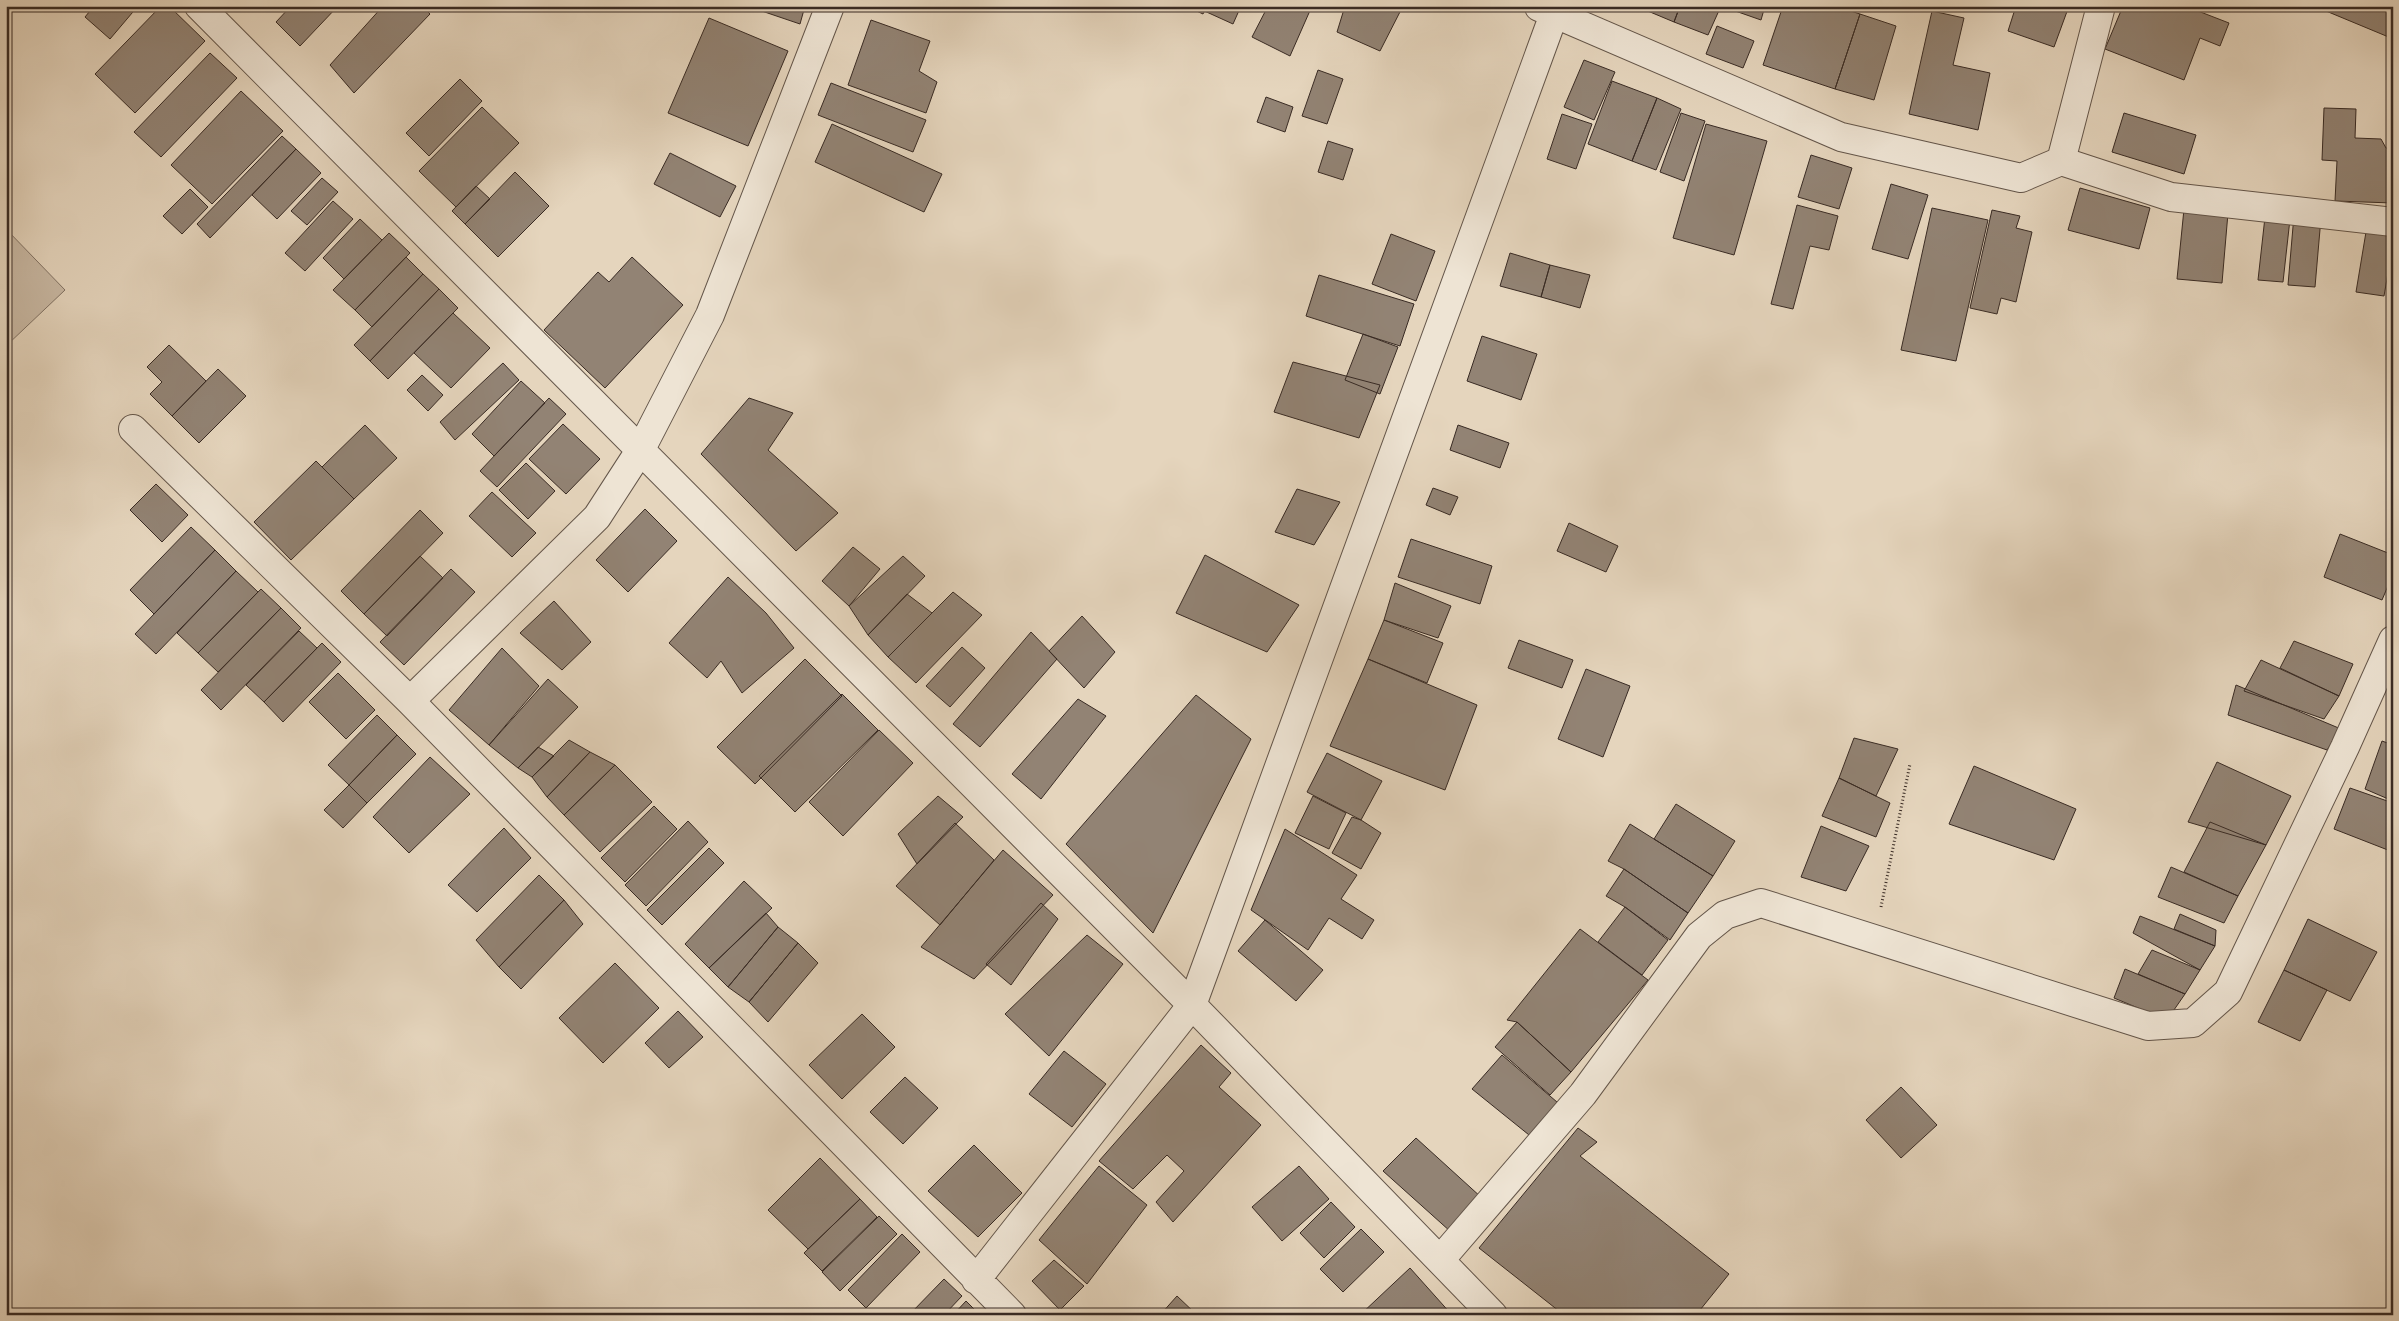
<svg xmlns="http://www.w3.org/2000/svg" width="2399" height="1321" font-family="Cardo,serif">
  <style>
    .green { fill: #c8b8a3; stroke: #807264 }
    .building { fill: #928374; stroke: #392b24 }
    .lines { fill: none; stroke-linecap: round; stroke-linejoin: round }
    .minor-casing { stroke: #64564a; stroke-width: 30 }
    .path { stroke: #392b24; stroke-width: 3; stroke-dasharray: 1 2.5; stroke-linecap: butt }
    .minor { stroke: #eee4d4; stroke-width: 28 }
  </style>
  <rect width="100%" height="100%" fill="#e5d5bd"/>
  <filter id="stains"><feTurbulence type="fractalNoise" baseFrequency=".004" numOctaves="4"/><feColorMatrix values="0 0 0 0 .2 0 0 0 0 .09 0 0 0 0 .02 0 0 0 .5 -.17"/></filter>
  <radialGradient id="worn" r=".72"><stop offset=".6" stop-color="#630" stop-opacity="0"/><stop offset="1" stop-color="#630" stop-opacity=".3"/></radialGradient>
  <path class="green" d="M6 229 65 290 6 346Z"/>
  <path class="building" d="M94 6H138L110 39 85 17Z
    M161 6H169L205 41 135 113 95 74Z
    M291 6H338L300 46 276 22Z
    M383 6H422L430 14 354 93 330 65Z
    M747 6H805L800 24Z
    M1186 6H1207L1203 14Z
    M1202 6H1241L1233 24 1200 9Z
    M1268 6H1312L1290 56 1252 37Z
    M1345 6H1403L1380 51 1337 32Z
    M1644 6H1680L1674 22 1643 9Z
    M1680 6H1721L1708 35 1674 22Z
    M1721 6H1765L1761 20Z
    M1783 6H1835L1860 14 1835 89 1763 65Z
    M2016 6H2069L2054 47 2008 31Z
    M2123 6H2185L2229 23 2220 46 2200 38 2184 80 2105 49Z
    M2328 6H2393L2391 38 2326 11Z
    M1932 11 1964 18 1953 65 1990 73 1978 130 1909 114Z
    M1860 14 1896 26 1874 100 1835 89Z
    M709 18 788 51 748 146 668 113Z
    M871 20 930 41 919 71 937 82 926 113 848 85Z
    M1717 26 1754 41 1743 68 1706 54Z
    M210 53 237 78 161 157 134 132Z
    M1584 60 1615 72 1594 120 1564 107Z
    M1318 70 1343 79 1327 124 1302 116Z
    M460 79 482 101 429 156 406 133Z
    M1612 81 1657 98 1632 161 1588 144Z
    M831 83 926 120 913 152 818 115Z
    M241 91 283 131 212 204 171 165Z
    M1266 97 1293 107 1285 132 1257 122Z
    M1657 98 1681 109 1656 170 1632 161Z
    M482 107 519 143 456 207 419 171Z
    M2324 108 2356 109 2355 138 2381 139 2386 148 2393 149V203L2335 201 2337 161 2322 160Z
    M1681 113 1705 121 1684 181 1660 172Z
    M2124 113 2196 135 2184 174 2112 152Z
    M1562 114 1592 124 1576 169 1547 159Z
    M832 124 942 174 924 212 815 162Z
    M1706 124 1767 141 1734 255 1673 238Z
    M282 136 296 149 210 238 197 224Z
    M1328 141 1353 149 1343 180 1318 172Z
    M296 149 321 173 277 219 252 195Z
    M670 153 736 186 720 217 654 184Z
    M1811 155 1852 168 1839 209 1798 197Z
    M515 172 549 206 498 257 465 224Z
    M322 178 338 192 307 225 291 211Z
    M1891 184 1928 195 1908 259 1872 249Z
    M476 186 490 199 465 224 452 211Z
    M2080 188 2150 208 2139 249 2068 230Z
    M190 189 208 207 182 234 163 216Z
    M333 201 353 219 305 271 285 253Z
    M1797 205 1838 216 1829 250 1810 246 1793 309 1771 304Z
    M1932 208 1988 220 1956 361 1901 350Z
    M2184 209 2228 213 2222 283 2177 279Z
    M1992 210 2020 216 2016 228 2032 232 2016 302 2001 298 1997 314 1970 308Z
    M2294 215 2321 218 2315 287 2288 285Z
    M2265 217 2290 219 2283 282 2258 280Z
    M360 219 382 240 344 279 323 258Z
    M2367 226 2393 230V244L2384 296 2356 292Z
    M389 233 410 253 355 310 333 290Z
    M1391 234 1435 251 1416 301 1372 284Z
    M1510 253 1550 265 1541 297 1500 286Z
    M406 257 423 274 372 327 355 310Z
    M632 257 683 305 605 388 544 330 598 272 609 282Z
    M1550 265 1590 275 1580 308 1541 297Z
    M423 274 439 289 370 361 354 345Z
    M1319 275 1414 304 1400 346 1306 316Z
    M439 289 458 308 388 379 370 361Z
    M453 313 490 348 451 388 414 353Z
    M1363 334 1398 347 1380 394 1345 380Z
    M1482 336 1537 354 1521 400 1467 381Z
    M169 345 206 381 172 416 150 394 162 382 147 367Z
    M1293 362 1380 385 1359 438 1274 412Z
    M503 363 519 380 455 440 440 422Z
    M218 369 246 396 199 443 172 416Z
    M422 375 443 395 428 411 407 390Z
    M521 381 545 403 494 456 472 434Z
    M549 398 566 414 497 487 480 471Z
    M749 398 793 413 768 450 838 513 796 551 701 454Z
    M563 424 600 459 566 494 529 459Z
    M365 425 397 458 354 499 322 467Z
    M1458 425 1509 443 1500 468 1450 450Z
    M316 461 354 499 291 560 254 522Z
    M526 463 555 491 528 519 499 490Z
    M156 484 188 515 162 542 130 510Z
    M1433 488 1458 497 1450 515 1426 505Z
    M1297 489 1340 502 1314 545 1275 532Z
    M492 492 536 533 512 557 469 516Z
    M645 509 677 541 628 592 596 560Z
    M420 510 443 533 364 614 341 591Z
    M1569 523 1618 546 1606 572 1557 551Z
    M191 527 215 550 154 614 130 590Z
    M2340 534 2393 555V574L2382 600 2324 577Z
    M1411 539 1492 566 1480 604 1398 577Z
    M853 547 880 569 849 606 822 581Z
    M215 550 236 571 156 654 135 634Z
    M1205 555 1299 605 1267 652 1176 613Z
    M420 556 443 578 387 636 364 614Z
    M903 556 925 576 868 635 849 606Z
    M451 569 475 592 404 665 380 642Z
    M236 571 258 592 198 653 177 633Z
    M728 577 766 613 794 648 742 693 721 661 707 678 669 643Z
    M1395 583 1451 606 1438 638 1384 620Z
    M261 589 281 608 218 672 198 653Z
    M953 592 982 615 916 683 888 657Z
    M907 594 932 613 888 657 868 635Z
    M554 601 591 642 562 670 520 633Z
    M281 608 301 628 221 710 201 690Z
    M1082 616 1115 652 1084 688 1049 651Z
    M1384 620 1443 643 1427 683 1368 659Z
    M299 631 317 648 264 702 246 685Z
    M1031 632 1057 659 980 747 953 724Z
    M1519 640 1573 660 1562 688 1508 668Z
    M2294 641 2353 664 2339 696 2280 668Z
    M322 643 341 662 283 722 264 702Z
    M962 647 985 668 950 707 926 686Z
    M502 648 539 686 489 745 449 710Z
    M805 659 842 696 755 784 717 747Z
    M1368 659 1477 705 1445 790 1330 746Z
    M2261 660 2339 696 2324 719 2244 691Z
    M1586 669 1630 686 1603 757 1558 739Z
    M338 673 375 710 346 739 309 702Z
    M548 679 578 707 518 768 489 745Z
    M2236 685 2341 729 2327 750 2228 715Z
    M842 694 878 730 795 812 759 776Z
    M1196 695 1251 739 1153 933 1066 844Z
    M1078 699 1106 716 1041 799 1012 774Z
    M377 715 397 735 349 785 328 765Z
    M879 730 913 763 843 836 809 802Z
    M397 735 416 754 367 803 349 785Z
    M1854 738 1898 749 1876 796 1839 778Z
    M569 740 590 752 547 797 532 777Z
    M2382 741 2393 745V801L2365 789Z
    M538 747 554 756 532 777 518 768Z
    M590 752 615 765 564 815 547 797Z
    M1327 753 1382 781 1361 820 1307 792Z
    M430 757 470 794 409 853 373 817Z
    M2217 762 2291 796 2266 845 2188 822Z
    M615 765 652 802 600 852 564 815Z
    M1974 766 2076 809 2054 860 1949 824Z
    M1839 778 1890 803 1876 837 1822 816Z
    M349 785 367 803 343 828 324 810Z
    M2350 788 2393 803V852L2334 829Z
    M938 796 963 817 917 864 898 834Z
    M1313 796 1346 813 1329 849 1295 833Z
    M1676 804 1735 841 1713 876 1654 839Z
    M654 806 677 829 625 882 601 858Z
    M1352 817 1361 820 1381 833 1361 869 1332 853Z
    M688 821 708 842 646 906 625 885Z
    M2210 822 2266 845 2238 896 2184 872Z
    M955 823 994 860 940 925 896 886Z
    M1630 824 1713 876 1688 913 1624 869 1608 861Z
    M1821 826 1869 846 1846 891 1801 877Z
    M504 828 531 858 477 912 448 885Z
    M1285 829 1357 875 1341 899 1374 920 1362 939 1329 918 1308 950 1251 910Z
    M709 848 724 863 662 925 647 910Z
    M1003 850 1053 895 974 979 921 947Z
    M2171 867 2238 896 2224 923 2158 897Z
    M1624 869 1688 913 1670 940 1625 907 1606 896Z
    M539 875 564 900 499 967 476 940Z
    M744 881 772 908 709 968 685 944Z
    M564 900 583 924 521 989 499 967Z
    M1041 903 1058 919 1011 985 986 964Z
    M1625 907 1668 940 1642 975 1598 942Z
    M766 913 778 927 728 987 709 968Z
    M2180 914 2216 930 2215 946 2174 929Z
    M2140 916 2215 946 2200 970 2133 933Z
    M2308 919 2377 952 2350 1001 2284 970Z
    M1265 920 1323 970 1296 1001 1238 951Z
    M778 927 798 943 749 1002 728 987Z
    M1580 929 1648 980 1571 1072 1517 1022 1507 1020Z
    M1087 935 1123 964 1049 1056 1005 1014Z
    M798 943 818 963 768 1022 749 1002Z
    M2152 950 2200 970 2185 994 2138 974Z
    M615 963 659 1008 603 1063 559 1018Z
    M2125 969 2185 994 2167 1020 2114 998Z
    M2284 970 2327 990 2300 1041 2258 1022Z
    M678 1011 703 1037 669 1068 645 1043Z
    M862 1014 895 1047 842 1099 809 1065Z
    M1517 1022 1571 1072 1550 1095 1495 1047Z
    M1201 1045 1231 1073 1219 1087 1261 1125 1173 1222 1156 1202 1184 1171 1167 1155 1133 1189 1099 1161Z
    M1064 1051 1106 1084 1072 1127 1029 1094Z
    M1502 1055 1564 1108 1539 1143 1472 1089Z
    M905 1077 938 1108 903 1144 870 1112Z
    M1901 1087 1937 1125 1901 1158 1866 1120Z
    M1578 1128 1597 1142 1580 1156 1729 1274 1696 1315H1564L1479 1248Z
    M1416 1138 1482 1198 1451 1232 1383 1171Z
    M974 1145 1022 1193 978 1237 928 1191Z
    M820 1158 860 1199 808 1249 768 1210Z
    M1099 1166 1147 1205 1087 1284 1039 1240Z
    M1299 1166 1329 1199 1282 1241 1252 1207Z
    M860 1199 877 1217 822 1271 804 1253Z
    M1331 1202 1355 1227 1324 1258 1300 1233Z
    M879 1216 897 1234 840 1291 822 1272Z
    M1361 1229 1384 1252 1343 1292 1320 1269Z
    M902 1234 920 1252 866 1308 848 1290Z
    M1054 1260 1084 1286 1060 1310 1032 1281Z
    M1410 1268 1452 1315H1360Z
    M944 1279 962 1296 944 1315H909Z
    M1177 1296 1197 1315H1160Z
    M966 1301 980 1315H953Z"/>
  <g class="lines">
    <defs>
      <path id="minor" d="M199 6 1192 1005 1493 1315
        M1539 7 1841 137 2021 178 2061 161 2171 197 2393 222
        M2061 161 2101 6
        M133 429 410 701 1012 1315
        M410 701 597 517 641 449 710 315 830 6
        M1440 1260 1583 1094 1699 936 1725 915 1761 903 2148 1026 2193 1023 2228 992 2345 747 2393 640
        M976 1280 1192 1005 1557 6"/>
    </defs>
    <use href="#minor" class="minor-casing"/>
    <path class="path" d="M1881 907 1910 764"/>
    <use href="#minor" class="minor"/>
  </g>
  <rect width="2399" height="1321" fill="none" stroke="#e5d5bd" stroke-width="25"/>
  <rect x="8" y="8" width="2384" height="1306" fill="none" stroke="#392b24" stroke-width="2.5"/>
  <rect x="12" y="12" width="2374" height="1296" fill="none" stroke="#392b24"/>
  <rect width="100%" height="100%" filter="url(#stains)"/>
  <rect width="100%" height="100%" fill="url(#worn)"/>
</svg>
